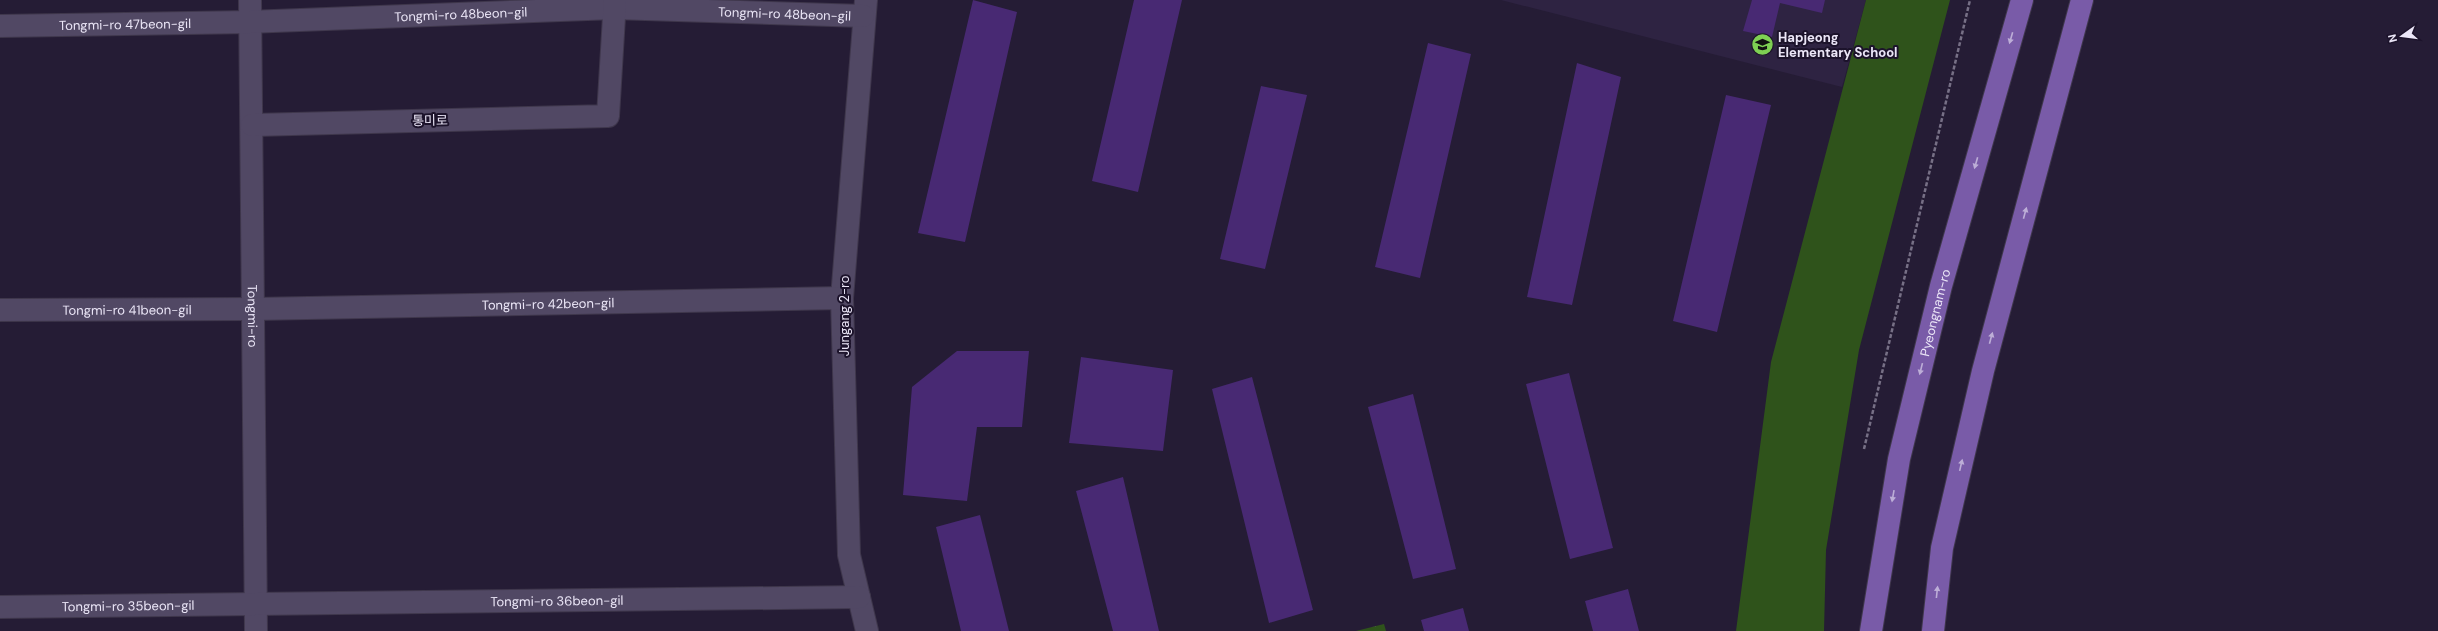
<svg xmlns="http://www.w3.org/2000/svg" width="2438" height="631" font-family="'DM Sans','Noto Sans KR',sans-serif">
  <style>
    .built { fill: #2e2342 }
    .green { fill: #2f531b }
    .park { fill: url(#park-tufts) }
    .building { fill: #482973 }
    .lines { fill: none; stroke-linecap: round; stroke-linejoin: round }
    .minor-casing { stroke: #3f374c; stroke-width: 24 }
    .major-casing { stroke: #3f374c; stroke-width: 24 }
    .path { stroke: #777086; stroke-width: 2.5; stroke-dasharray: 4 2; stroke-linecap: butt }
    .minor { stroke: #514864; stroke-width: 22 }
    .major { stroke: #795ba8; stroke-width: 22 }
    .oneway { fill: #bdaed7 }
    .labels { text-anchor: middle; stroke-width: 4; stroke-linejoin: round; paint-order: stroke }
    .street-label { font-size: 13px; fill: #ebe6f7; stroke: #1c132b }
    .poi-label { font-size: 13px; font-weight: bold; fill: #ebe6f7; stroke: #1c132b; text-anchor: start }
  </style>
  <defs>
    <pattern id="park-tufts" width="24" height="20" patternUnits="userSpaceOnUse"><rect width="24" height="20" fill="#2f531b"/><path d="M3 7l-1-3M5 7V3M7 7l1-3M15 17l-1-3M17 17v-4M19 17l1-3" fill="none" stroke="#4d6c3d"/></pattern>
  </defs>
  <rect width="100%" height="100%" fill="#251c35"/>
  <path class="built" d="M1501 0H1866L1842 87Z"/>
  <path class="green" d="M1866 0H1950L1859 350 1826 550 1824 631H1736L1771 362Z"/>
  <path class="park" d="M1384 624 1386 631H1356Z"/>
  <path class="building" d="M973 0 1017 12 965 242 918 233Z
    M1134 0H1182L1138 192 1092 181Z
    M1752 0H1825L1822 13 1780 3 1772 37 1743 31Z
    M1428 43 1471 54 1420 278 1375 267Z
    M1577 63 1621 77 1572 305 1527 297Z
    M1261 86 1307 95 1265 269 1220 259Z
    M1726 95 1771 105 1717 332 1673 321Z
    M957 351H1029L1022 427H977L967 501 903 495 912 387Z
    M1081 357 1173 370 1163 451 1069 443Z
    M1569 373 1613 548 1570 559 1526 384Z
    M1252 377 1313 610 1269 623 1212 389Z
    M1413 394 1456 569 1413 579 1368 407Z
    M1123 477 1159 631H1113L1076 491Z
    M980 515 1009 631H961L936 527Z
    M1628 589 1639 631H1593L1585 601Z
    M1463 608 1469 631H1424L1421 620Z"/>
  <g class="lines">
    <defs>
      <g id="minor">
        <path id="s1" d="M250 0 256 631"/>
        <path d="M866 0 842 298 849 555 867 631"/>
        <path id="s2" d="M0 26 250 22 614 8 863 16"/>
        <path d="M252 125 608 116 615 0"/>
        <path id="s3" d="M0 310 253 309 842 298"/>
        <path id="s4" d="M0 607 859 597"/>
      </g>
      <g id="major">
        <path id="s5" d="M1871 631 1899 459 1941 286 2022 0"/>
        <path d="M1933 631 1942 548 1983 371 2082 0"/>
      </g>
    </defs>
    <use href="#minor" class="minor-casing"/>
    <use href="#major" class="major-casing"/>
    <path class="path" d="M1864 449 1970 0"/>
    <use href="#minor" class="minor"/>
    <use href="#major" class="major"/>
  </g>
  <defs><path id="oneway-solid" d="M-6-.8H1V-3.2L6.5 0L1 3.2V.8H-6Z"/></defs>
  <g class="oneway">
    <use href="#oneway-solid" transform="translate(2011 38) rotate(106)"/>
    <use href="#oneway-solid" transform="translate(1976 163) rotate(106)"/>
    <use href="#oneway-solid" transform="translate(2025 213) rotate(-75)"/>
    <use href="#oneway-solid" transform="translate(1991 338) rotate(-75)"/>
    <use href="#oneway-solid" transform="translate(1921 369) rotate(104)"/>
    <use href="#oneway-solid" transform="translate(1961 465) rotate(-77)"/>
    <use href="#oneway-solid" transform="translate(1893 496) rotate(100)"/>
    <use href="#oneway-solid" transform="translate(1937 592) rotate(-84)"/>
  </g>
  <defs>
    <symbol id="school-disc" viewBox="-11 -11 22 22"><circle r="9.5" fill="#7ed053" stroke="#1c132b"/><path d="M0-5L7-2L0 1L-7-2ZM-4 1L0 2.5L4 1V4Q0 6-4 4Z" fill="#111"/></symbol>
  </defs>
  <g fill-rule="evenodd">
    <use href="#school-disc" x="1750" y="32" width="25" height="25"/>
  </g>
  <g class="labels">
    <g class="street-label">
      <text dy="5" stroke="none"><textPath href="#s2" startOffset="461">Tongmi-ro 48beon-gil</textPath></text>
      <text dy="5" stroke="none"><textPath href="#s2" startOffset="785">Tongmi-ro 48beon-gil</textPath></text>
      <text dy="5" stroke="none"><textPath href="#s2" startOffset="125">Tongmi-ro 47beon-gil</textPath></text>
      <text transform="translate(430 120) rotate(-1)" y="5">통미로</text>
      <text dy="5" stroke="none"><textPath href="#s3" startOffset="548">Tongmi-ro 42beon-gil</textPath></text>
      <text dy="5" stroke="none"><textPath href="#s3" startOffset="127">Tongmi-ro 41beon-gil</textPath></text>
      <text dy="5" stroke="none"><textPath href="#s5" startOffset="325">Pyeongnam-ro</textPath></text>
      <text dy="5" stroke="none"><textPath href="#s1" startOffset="316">Tongmi-ro</textPath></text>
      <text transform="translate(844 316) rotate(-90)" y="5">Jungang 2-ro</text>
      <text dy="5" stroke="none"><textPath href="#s4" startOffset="557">Tongmi-ro 36beon-gil</textPath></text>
      <text dy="5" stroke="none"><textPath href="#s4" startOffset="128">Tongmi-ro 35beon-gil</textPath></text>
    </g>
    <g class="poi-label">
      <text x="1778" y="42">Hapjeong<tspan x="1778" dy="15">Elementary School</tspan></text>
    </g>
  </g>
  <g transform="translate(2402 36) rotate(256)" stroke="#1c132b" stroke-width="3" paint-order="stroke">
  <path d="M0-3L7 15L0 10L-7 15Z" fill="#ebe6f7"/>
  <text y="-6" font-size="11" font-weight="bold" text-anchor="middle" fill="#ebe6f7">N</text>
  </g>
</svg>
